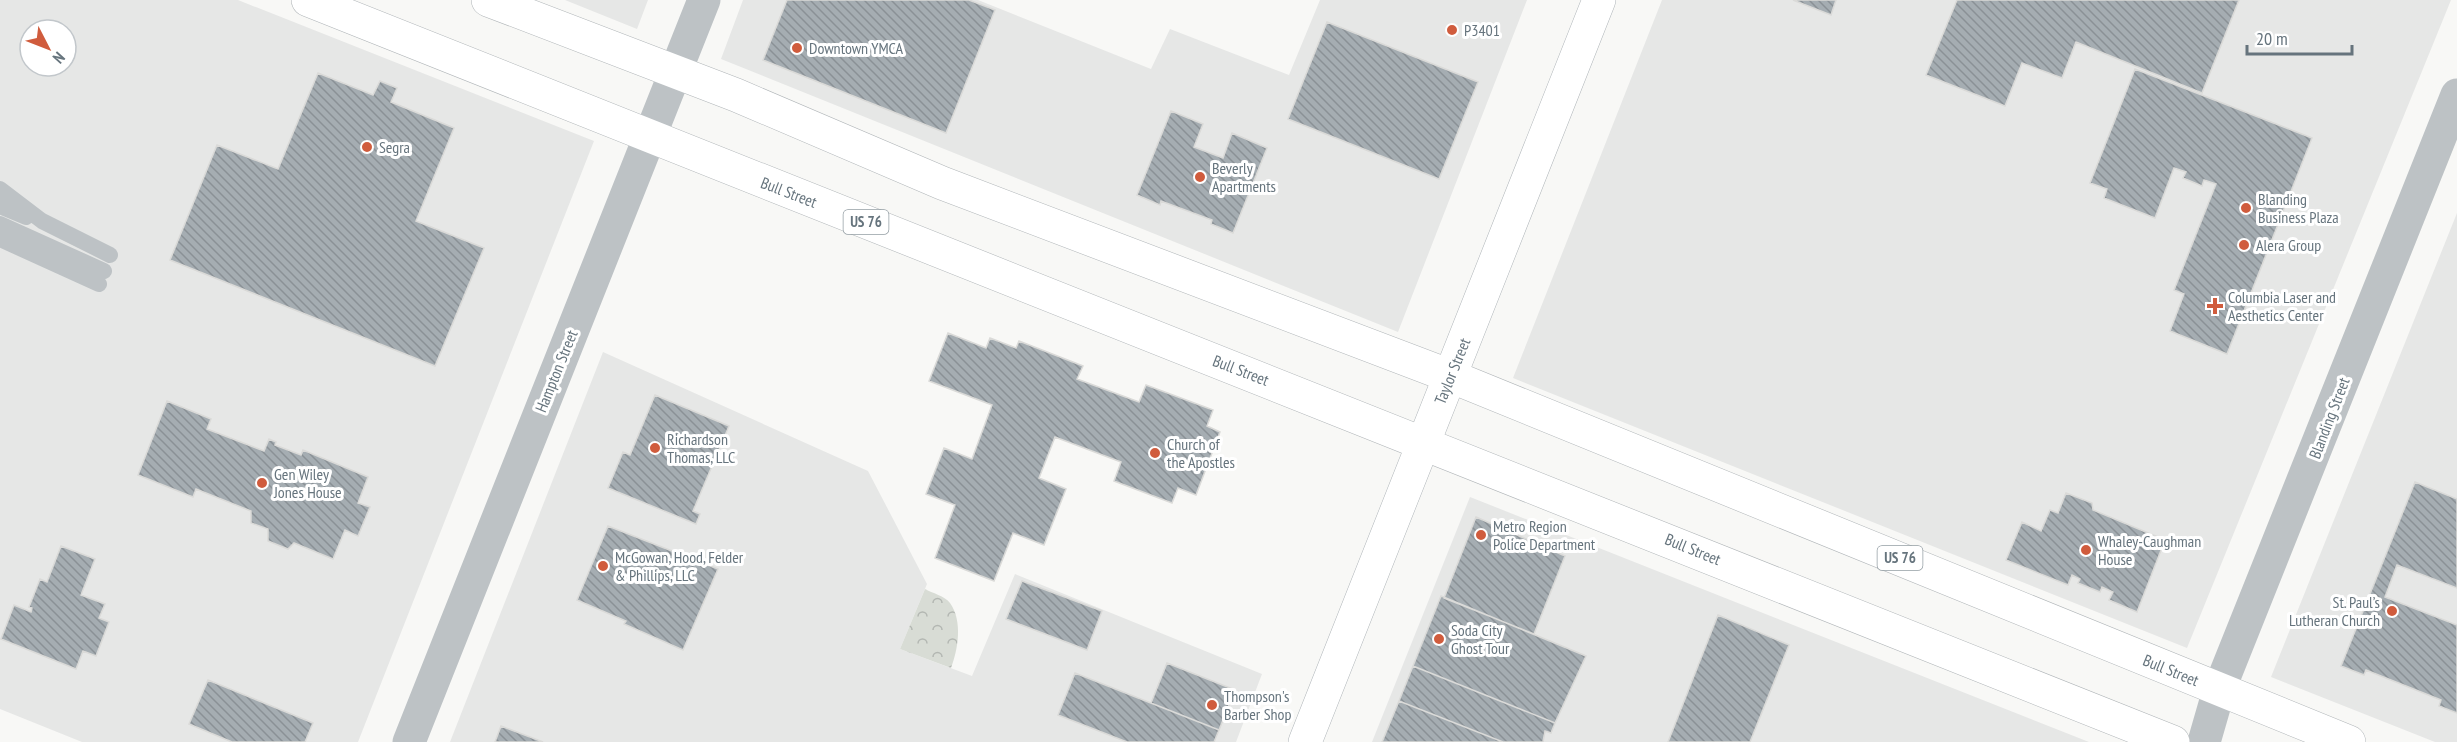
<svg xmlns="http://www.w3.org/2000/svg" width="2457" height="742" font-family="'PT Sans Narrow',sans-serif">
  <style>
    .built { fill: #e6e7e6; fill-rule: evenodd }
    .park { fill: url(#park-crowns) }
    .building { fill: url(#building-back-hatch); stroke: #dadad8; stroke-width: 1.5 }
    .lines { fill: none; stroke-linecap: round; stroke-linejoin: round }
    .secondary-casing { stroke: #b0b6ba; stroke-width: 34 }
    .primary-casing { stroke: #b1b6b9; stroke-width: 34 }
    .service { stroke: #bdc2c5; stroke-width: 16 }
    .tertiary { stroke: #bdc2c5; stroke-width: 33 }
    .secondary { stroke: #fff; stroke-width: 33 }
    .primary { stroke: #fff; stroke-width: 33 }
    .poi-dot { fill: #d05c3d; stroke: #fff; stroke-width: 2 }
    .labels { text-anchor: middle; stroke-width: 6; stroke-linejoin: round; paint-order: stroke }
    .shield { fill: #fff; stroke: #949ea4; stroke-width: 1.5 }
    .shield-label { font-size: 15px; font-weight: bold; fill: #66747d }
    .poi-label { font-size: 16px; fill: #66747d; stroke: #fff; text-anchor: start }
    .street-label { font-size: 16px; fill: #66747d; stroke: #fff }
  </style>
  <defs>
    <pattern id="park-crowns" width="20" height="18" patternUnits="userSpaceOnUse" patternTransform="scale(1.5)"><rect width="20" height="18" fill="#d8dcd5"/><path d="M2 6a3 3 0 1 1 6 0M12 15a3 3 0 1 1 6 0" fill="none" stroke="#b3b7b2"/></pattern>
    <pattern id="building-back-hatch" width="6" height="6" patternUnits="userSpaceOnUse" patternTransform="scale(1.5)"><rect width="6" height="6" fill="#a5adb2"/><path d="M-1 5l2 2M0 0l6 6M5-1l2 2" fill="none" stroke="#8a9196"/></pattern>
  </defs>
  <rect width="100%" height="100%" fill="#f8f8f6"/>
  <path class="built" d="M0 0H238L594 141 358 742H82L0 709ZM30 30H66V66H30Z
    M565 0H648L637 29Z
    M743 0H978L1151 69 1170 29 1289 75 1320 0H1527L1398 332 721 59Z
    M1662 0H2451L2187 648 1513 378Z
    M2457 213V742H2435L2271 677Z
    M603 352 868 471 927 584 900 649 972 676 1015 574 1262 674 1236 742H450Z
    M1470 497 2089 742H1372Z"/>
  <path class="park" d="M925 589C932 593 945 596 950 603 963 621 958 650 951 668L900 649Z"/>
  <path class="building" d="M787 0H969L995 10 946 133 763 60Z
    M1793 0H1836L1831 15Z
    M1957 0H2239L2202 93 2076 42 2062 78 2022 63 2005 106 1926 75Z
    M1327 22 1478 82 1439 179 1288 119Z
    M2135 69 2312 138 2227 354 2170 331 2184 294 2174 290 2216 184 2204 180 2202 186 2183 178 2186 172 2174 168 2155 218 2104 198 2107 189 2090 183Z
    M318 73 373 95 380 81 397 88 391 102 454 128 416 221 484 248 435 366 170 260 217 145 278 169Z
    M1171 111 1203 124 1194 147 1223 158 1232 133 1267 148 1233 233 1211 224 1212 220 1161 201 1160 205 1137 195Z
    M948 333 986 348 990 338 1016 348 1019 341 1083 366 1077 379 1139 402 1146 385 1213 410 1207 426 1220 432 1196 495 1178 488 1172 503 1114 481 1121 462 1055 437 1039 478 1066 489 1044 545 1013 533 994 581 935 558 955 505 926 494 944 448 972 459 992 405 929 381Z
    M655 395 729 426 693 511 700 514 696 524 608 488 623 452 630 455Z
    M167 401 211 419 207 429 264 451 269 439 276 442 275 445 301 455 303 450 368 477 358 503 370 507 358 536 345 530 333 559 294 543 288 549 268 541V529L251 523V511L196 489 193 497 138 475Z
    M2415 482 2457 499V588L2397 565 2385 597 2457 625V713L2439 706 2441 700 2366 670 2364 675 2341 666Z
    M2066 493 2092 503 2093 510 2165 540 2137 612 2109 600 2113 592 2102 587 2100 592 2078 583 2080 579 2072 575 2068 585 2006 560 2022 522 2041 531 2050 510 2058 513Z
    M1476 517 1565 556 1534 634 1444 598Z
    M608 526 718 569 683 650 624 624 626 621 577 600Z
    M61 546 95 559 81 595 105 604 99 618 109 622 96 656 83 651 76 669 1 639 14 605 31 612 32 608 29 607 40 579 47 582Z
    M1022 581 1102 611 1087 650 1006 619Z
    M1441 596 1586 656 1555 723 1413 666Z
    M1718 615 1789 645 1750 742H1668Z
    M1167 663 1235 690 1219 730 1151 703Z
    M1413 666 1555 723 1551 733 1545 731 1543 742H1503L1399 701Z
    M1075 673 1219 730 1214 742H1127L1058 715Z
    M208 680 313 723 305 742H232L189 724Z
    M1399 701 1503 742H1382Z
    M501 726 543 742H495Z"/>
  <g class="lines">
    <defs>
      <path id="secondary" d="M1305 742 1599 0"/>
      <path id="primary" d="M308 0 2173 742
        M488 0 736 95 942 183 1450 376 2349 742"/>
    </defs>
    <use href="#secondary" class="secondary-casing"/>
    <use href="#primary" class="primary-casing"/>
    <path class="service" d="M0 189 42 221 110 255
      M0 206 26 217
      M0 224 104 271
      M0 239 99 284"/>
    <path class="tertiary" d="M409 742 704 0
      M2204 742 2219 690 2457 95"/>
    <use href="#secondary" class="secondary"/>
    <use href="#primary" class="primary"/>
  </g>
  <g class="poi-dot">
    <circle cx="1452" cy="30" r="6"/>
    <circle cx="797" cy="48" r="6"/>
    <circle cx="367" cy="147" r="6"/>
    <circle cx="1200" cy="177" r="6"/>
    <circle cx="2246" cy="208" r="6"/>
    <circle cx="2244" cy="245" r="6"/>
    <path d="M2212 297h6v6h6v6h-6v6h-6v-6h-6v-6h6z"/>
    <circle cx="655" cy="448" r="6"/>
    <circle cx="1155" cy="453" r="6"/>
    <circle cx="262" cy="483" r="6"/>
    <circle cx="1481" cy="535" r="6"/>
    <circle cx="2086" cy="550" r="6"/>
    <circle cx="603" cy="566" r="6"/>
    <circle cx="2392" cy="611" r="6"/>
    <circle cx="1439" cy="639" r="6"/>
    <circle cx="1212" cy="705" r="6"/>
  </g>
  <g class="labels">
    <g class="shield">
      <rect x="843.5" y="210" width="45" height="24" rx="4.5"/>
      <rect x="1877.5" y="546" width="45" height="24" rx="4.5"/>
    </g>
    <g class="shield-label">
      <text x="866" y="227">US 76</text>
      <text x="1900" y="563">US 76</text>
    </g>
    <g class="poi-label">
      <text x="1464" y="36">P3401</text>
      <text x="809" y="54">Downtown YMCA</text>
      <text x="379" y="153">Segra</text>
      <text x="1212" y="174">Beverly<tspan x="1212" dy="18">Apartments</tspan></text>
      <text x="2258" y="205">Blanding<tspan x="2258" dy="18">Business Plaza</tspan></text>
      <text x="2256" y="251">Alera Group</text>
      <text x="2228" y="303">Columbia Laser and<tspan x="2228" dy="18">Aesthetics Center</tspan></text>
      <text x="667" y="445">Richardson<tspan x="667" dy="18">Thomas, LLC</tspan></text>
      <text x="1167" y="450">Church of<tspan x="1167" dy="18">the Apostles</tspan></text>
      <text x="274" y="480">Gen Wiley<tspan x="274" dy="18">Jones House</tspan></text>
      <text x="1493" y="532">Metro Region<tspan x="1493" dy="18">Police Department</tspan></text>
      <text x="2098" y="547">Whaley-Caughman<tspan x="2098" dy="18">House</tspan></text>
      <text x="615" y="563">McGowan, Hood, Felder<tspan x="615" dy="18">&amp; Phillips, LLC</tspan></text>
      <text x="2380" y="608" text-anchor="end">St. Paul’s<tspan x="2380" dy="18">Lutheran Church</tspan></text>
      <text x="1451" y="636">Soda City<tspan x="1451" dy="18">Ghost Tour</tspan></text>
      <text x="1224" y="702">Thompson's<tspan x="1224" dy="18">Barber Shop</tspan></text>
    </g>
    <g class="street-label">
      <text transform="translate(789 192) rotate(21)" y="6">Bull Street</text>
      <text transform="translate(1241 370) rotate(21)" y="6">Bull Street</text>
      <text transform="translate(556 371) rotate(-68)" y="6">Hampton Street</text>
      <text transform="translate(1452 371) rotate(-68)" y="6">Taylor Street</text>
      <text transform="translate(2329 418) rotate(-69)" y="6">Blanding Street</text>
      <text transform="translate(1693 549) rotate(22)" y="6">Bull Street</text>
      <text transform="translate(2171 670) rotate(22)" y="6">Bull Street</text>
    </g>
  </g>
  <g transform="translate(48 48) rotate(132)"><circle r="28" fill="#ffffff" stroke="#c2c7cb" stroke-width="1.5"/>
  <path d="M0-4.5L10 22L0 15L-10 22Z" fill="#d05c3d"/>
  <text y="-9" font-size="16" font-weight="bold" text-anchor="middle" fill="#66747d">N</text>
  </g>
  <path d="M2247 45v9h105v-9" fill="none" stroke="#66747d" stroke-width="3"/>
  <text x="2256" y="45" font-size="18" fill="#66747d" stroke="#ffffff" stroke-width="4.5" paint-order="stroke">20 m</text>
</svg>
